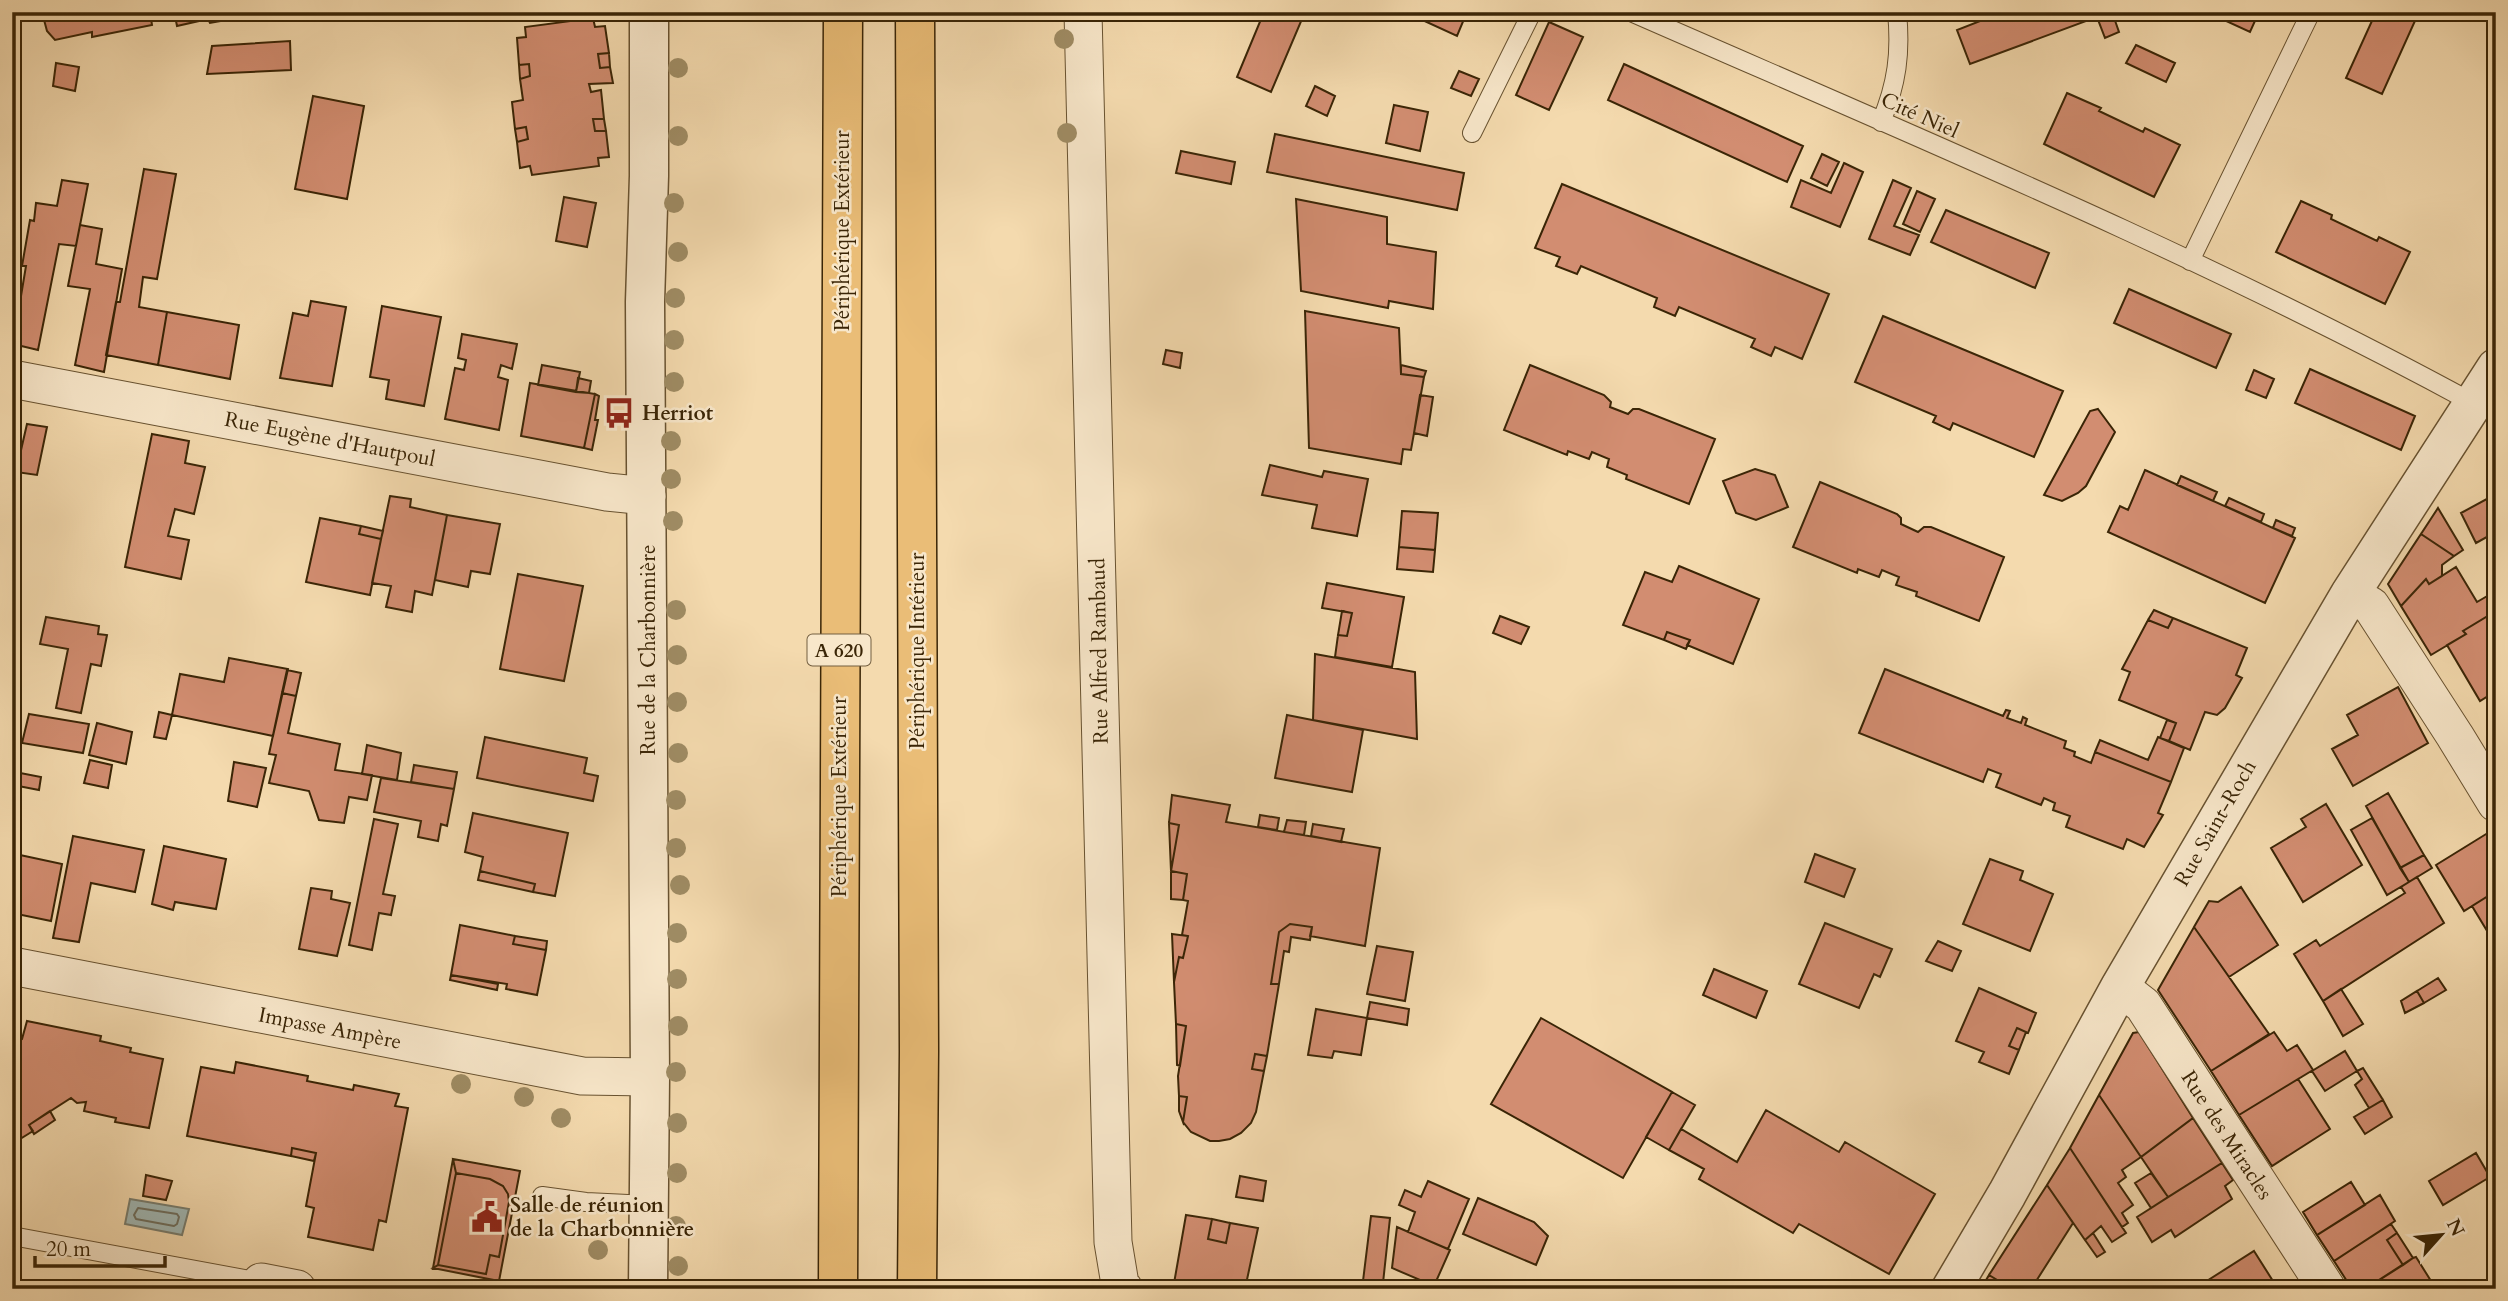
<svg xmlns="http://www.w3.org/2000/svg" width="2508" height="1301" font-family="Cardo,serif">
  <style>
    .water { fill: #a0b8b5; stroke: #777d6f; stroke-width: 2 }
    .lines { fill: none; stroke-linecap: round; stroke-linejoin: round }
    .shore { stroke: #6d6e5e; stroke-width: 2 }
    .building { fill: #d28d71; stroke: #3a2506; stroke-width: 2 }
    .service-casing { stroke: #685230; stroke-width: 20 }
    .minor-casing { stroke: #685230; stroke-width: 39 }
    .tertiary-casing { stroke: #685230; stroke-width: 41 }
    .motorway-casing { stroke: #3a2506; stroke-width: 41 }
    .service { stroke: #f8e7ca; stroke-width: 18 }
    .minor { stroke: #f8e7ca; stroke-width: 37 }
    .tertiary { stroke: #f8e7ca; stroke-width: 38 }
    .motorway { stroke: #eabd77; stroke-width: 38 }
    .tree { fill: #9f8c64 }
    .labels { text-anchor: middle; stroke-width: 5; stroke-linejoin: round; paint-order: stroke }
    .shield { fill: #f8e7ca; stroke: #735f41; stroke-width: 2 }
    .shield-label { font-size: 19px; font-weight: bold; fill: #3a2506 }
    .street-label { font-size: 21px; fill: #3a2506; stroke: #f8e7ca }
    .poi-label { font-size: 21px; font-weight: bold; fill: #3a2506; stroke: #f8e7ca; text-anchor: start }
  </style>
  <rect width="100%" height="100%" fill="#f4daae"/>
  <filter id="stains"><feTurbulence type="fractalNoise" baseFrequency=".00286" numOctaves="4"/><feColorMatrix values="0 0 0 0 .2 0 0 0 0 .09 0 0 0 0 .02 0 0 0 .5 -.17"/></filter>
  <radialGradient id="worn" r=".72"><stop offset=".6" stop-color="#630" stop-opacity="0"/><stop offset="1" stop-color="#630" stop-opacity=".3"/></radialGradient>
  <path class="water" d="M130 1199 189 1209 182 1235 125 1224Z"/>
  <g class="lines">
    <path class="shore" d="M138 1208 177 1214 179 1217 177 1224 174 1226 136 1219 134 1215Z"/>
  </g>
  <path class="building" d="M63 12H150L152 25 92 37V32L55 40 47 31 43 16Z
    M165 12H265L266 13 210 23 208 19 177 26 175 16 166 18Z
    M1264 12H1305L1271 92 1237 77Z
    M1405 12H1467L1457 36Z
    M2003 12H2095L2097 17 1970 64 1957 30Z
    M2112 12 2119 32 2105 38 2097 17Z
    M2214 12H2259L2250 32 2213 15Z
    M2376 12H2419L2382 94 2346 78Z
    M593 18 595 27 605 26 609 53 598 54 600 68 610 67 613 83 589 84 591 92 601 90 604 119H593L595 131H606L609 157 598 158 599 166 532 175 530 166 520 168 517 142 528 139 526 127 515 129 512 102 523 100 520 79 530 76 529 64 519 65 517 38 526 37 525 27Z
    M1549 22 1583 37 1549 110 1516 95Z
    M290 41 291 70 207 74 212 46Z
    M2136 45 2175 63 2166 82 2126 63Z
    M609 53 610 67 600 68 598 54Z
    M56 63 79 67 75 91 53 86Z
    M529 64 530 76 520 79 519 65Z
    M1624 64 1803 146 1787 182 1608 100Z
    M1459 71 1479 79 1471 96 1451 88Z
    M1315 86 1335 96 1327 116 1306 106Z
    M2067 93 2101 108 2099 111 2143 132 2145 128 2180 145 2154 197 2044 144Z
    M313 96 364 106 347 199 295 189Z
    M1394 105 1428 112 1420 151 1386 143Z
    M593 119H604L606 131H595Z
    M526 127 528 139 517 142 515 129Z
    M1275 134 1464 173 1457 210 1267 172Z
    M1181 151 1235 162 1231 184 1176 173Z
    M1822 154 1839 162 1827 186 1811 178Z
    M1844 163 1863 172 1840 227 1791 207 1801 180 1831 193Z
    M144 169 176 174 157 279 143 277 139 307 167 312 158 365 106 355 116 302H120Z
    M62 180 88 184 76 246 59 244 38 350 13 344 26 266H22L30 220 34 221 36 203 57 206Z
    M1893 180 1911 188 1894 226 1919 235 1910 255 1869 239Z
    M1562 184 1829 294 1802 359 1775 347 1771 356 1751 347 1755 339 1679 307 1675 316 1654 307 1657 298 1581 266 1577 274 1556 266 1560 257 1535 248Z
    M1917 191 1935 199 1920 232 1903 224Z
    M564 197 596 203 587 247 556 241Z
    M1296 199 1387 217V244L1436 252 1433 309 1389 301 1388 308 1301 291Z
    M2301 201 2332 215 2331 219 2377 241 2379 237 2410 252 2385 304 2276 252Z
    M1946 210 2049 253 2035 288 1931 242Z
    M80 225 102 229 96 264 122 269 104 372 75 365 90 289 68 286Z
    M2129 289 2231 334 2216 368 2114 323Z
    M311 301 346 307 332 386 280 378 293 313 308 316Z
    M382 306 441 317 424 406 386 399 389 380 370 377Z
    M1305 311 1399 328 1401 374 1424 377 1411 450 1403 449 1401 464 1309 448Z
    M167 312 239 325 230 379 158 365Z
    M1883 316 2063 391 2034 457 1953 423 1950 430 1933 422 1936 416 1855 382Z
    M462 334 517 344 512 369 501 365 498 377 508 380 499 430 445 419 455 368 464 370 466 360 458 358Z
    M1166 350 1182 353 1180 368 1163 364Z
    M542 365 580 372 576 392 538 385Z
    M1401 365 1426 371 1424 377 1401 374Z
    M1530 365 1604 395 1611 402 1610 407 1628 414 1633 409H1639L1715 439 1689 504 1626 479 1627 475 1607 467 1609 459 1592 452 1589 459 1568 451 1567 455 1504 430Z
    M2310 369 2415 416 2401 450 2295 403Z
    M2254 370 2274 379 2266 398 2246 390Z
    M578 378 591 381 589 393 576 392Z
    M530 383 595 394 584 448 521 436Z
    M595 394 599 396 595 420H598L592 450 584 448Z
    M1420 395 1433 397 1427 436 1414 433Z
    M2098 409 2115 432 2086 486 2078 493 2062 501 2044 495 2090 411Z
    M27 424 47 427 37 475 16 472Z
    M152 434 189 441 185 463 205 467 194 514 175 509 168 536 189 540 181 579 125 567Z
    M1270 465 1322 477 1324 471 1368 479 1357 536 1312 528 1317 505 1262 495Z
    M1755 469 1775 475 1788 507 1756 520 1736 513 1723 481Z
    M2145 470 2295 538 2265 603 2108 532 2120 506 2128 510Z
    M2181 476 2217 492 2213 501 2177 485Z
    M1820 482 1897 514 1901 518V524L1918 532 1924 527H1931L2004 557 1979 621 1916 596 1917 592 1896 585 1899 577 1882 570 1879 577 1858 569 1857 573 1793 547Z
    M2496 494V532L2476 543 2461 513Z
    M390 496 411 499 410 507 447 515 432 595 415 591 412 612 386 607 391 586 372 583Z
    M2229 498 2264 514 2261 522 2225 506Z
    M2438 508 2463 550 2454 556 2421 534Z
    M1402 511 1438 513 1435 550 1399 547Z
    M447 515 500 524 490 574 471 571 468 587 435 580Z
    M320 518 361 526 359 534 381 539 370 595 306 582Z
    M2276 520 2295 528 2292 536 2273 528Z
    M361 526 383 531 381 539 359 534Z
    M2421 534 2454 556 2442 565V576L2429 584 2426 579 2401 606 2388 584Z
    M1399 547 1435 550 1433 572 1397 569Z
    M1679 566 1759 599 1733 664 1687 645 1690 640 1667 632 1664 640 1623 625 1645 572 1672 582Z
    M2456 567 2477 602 2496 591V611L2463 631 2466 634 2431 655 2401 606 2426 579 2429 584Z
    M518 574 583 586 564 681 500 669Z
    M1327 583 1404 597 1392 667 1335 657 1338 635 1347 636 1352 613 1322 608Z
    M2154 610 2173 618 2168 628 2148 620Z
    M1342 611 1352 613 1347 636 1338 635Z
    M2496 611V691L2480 701 2447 645 2466 634 2463 631Z
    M1500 616 1529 627 1521 644 1493 633Z
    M46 617 99 626 98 634 107 635 101 666 91 664 81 713 56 708 68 649 40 644Z
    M2173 618 2247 648 2236 675 2242 678 2225 708 2217 715 2205 712 2190 750 2169 741 2176 723 2119 700 2130 672 2122 669 2148 620 2168 628Z
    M1667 632 1690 640 1686 649 1664 640Z
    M1315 654 1415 672 1417 739 1313 720Z
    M229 658 288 669 273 736 172 715 180 674 224 682Z
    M1885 669 2003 716 2006 710 2010 711 2007 718 2021 723 2023 717 2027 719 2025 725 2066 741 2064 748 2075 752 2074 756 2091 763 2095 752 2171 782 2158 813 2163 815 2144 847 2127 839 2123 849 2066 827 2070 816 2053 810 2055 803 2044 798 2041 805 1996 787 2001 774 1988 769 1983 782 1859 733Z
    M287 670 301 673 296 696 282 693Z
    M2398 687 2428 743 2353 786 2332 749 2358 735 2347 715Z
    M282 693 296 696 288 733 340 744 335 770 372 775 367 800 349 797 344 823 319 820 309 791 269 783 276 755 269 754Z
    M159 712 172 715 166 739 154 737Z
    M29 714 89 724 83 753 22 743Z
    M1287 715 1363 730 1352 792 1275 778Z
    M2167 720 2176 723 2169 741 2160 738Z
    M97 723 132 732 126 764 89 755Z
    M485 737 587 758 584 773 598 776 593 801 477 778Z
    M2158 737 2184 748 2171 782 2095 752 2100 740 2148 760Z
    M367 745 401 753 397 780 362 774Z
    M90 760 112 765 108 788 84 783Z
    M234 762 266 768 257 807 228 801Z
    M414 765 457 772 454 789 411 782Z
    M15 772 41 777 39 790 13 785Z
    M381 778 454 789 447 826 441 824 438 841 418 837 421 821 374 812Z
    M2388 793 2424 855 2400 868 2366 806Z
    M1172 795 1230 805 1226 822 1380 848 1365 946 1310 936 1312 927 1290 924 1279 932 1271 984H1279L1267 1056 1255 1054 1252 1069 1264 1071 1256 1112 1251 1123 1241 1133 1230 1139 1219 1141H1210L1191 1132 1183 1122 1187 1097 1179 1096 1178 1076 1186 1026 1176 1024 1174 982 1179 957 1183 958 1188 936 1182 935 1188 901 1183 900 1187 874 1171 871 1179 825 1169 823Z
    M2326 804 2362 865 2303 902 2271 848 2306 827 2301 819Z
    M473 813 568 833 555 896 533 892 535 884 480 871 483 857 465 852Z
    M1260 815 1279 818 1277 830 1258 827Z
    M2372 818 2409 882 2387 895 2351 830Z
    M374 819 398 824 383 894 395 896 391 915 379 913 372 950 349 945Z
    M1287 820 1306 822 1304 835 1284 832Z
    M1169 823 1179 825 1171 871Z
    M1313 824 1344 829 1341 842 1311 836Z
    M2491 831 2496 839V891L2464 911 2436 865Z
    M73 836 144 850 135 892 91 883 79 942 53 938Z
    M164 846 226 859 216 909 175 902 173 910 152 904Z
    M1815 854 1855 869 1844 897 1805 882Z
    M20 855 62 864 51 921 12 913V893Z
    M2424 855 2432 868 2409 882 2400 868Z
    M1990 859 2023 871 2020 880 2053 894 2030 951 1963 924Z
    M480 871 535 884 533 892 478 880Z
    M1171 871 1187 874 1183 900 1171 899Z
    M2417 877 2444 923 2323 1001 2294 954 2316 940 2320 946 2405 893 2401 887Z
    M2241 887 2278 945 2229 977 2194 927 2209 901 2218 902Z
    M311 888 332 891 331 899 350 903 337 956 299 949Z
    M2496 891V944H2495L2472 906Z
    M1825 923 1892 949 1880 977 1874 974 1859 1008 1799 984Z
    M1290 924 1312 927 1310 940 1291 937 1289 952 1284 951 1279 984H1271L1279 932Z
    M460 925 515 936 513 944 546 950 537 995 506 989 507 984 451 975Z
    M2194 927 2269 1034 2211 1071 2158 990Z
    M1172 934 1188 936 1183 958 1179 957 1174 982Z
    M515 936 547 941 546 950 513 944Z
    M1938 941 1961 951 1952 971 1926 961Z
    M1377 946 1413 952 1405 1001 1367 994Z
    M1714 969 1767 991 1756 1018 1703 995Z
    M451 975 498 984 497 990 450 980Z
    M2438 978 2446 990 2424 1003 2417 991Z
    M1979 988 2036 1013 2028 1033 2017 1028 2009 1046 2019 1050 2009 1074 1979 1062 1984 1052 1956 1041Z
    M2341 989 2363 1024 2343 1036 2323 1001Z
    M2417 991 2424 1003 2405 1013 2401 1001Z
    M1370 1002 1409 1009 1407 1025 1367 1018Z
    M1316 1009 1367 1018 1361 1055 1334 1051 1332 1058 1308 1055Z
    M1541 1018 1672 1092 1623 1178 1491 1104Z
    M27 1021 101 1036 100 1041 131 1048 130 1052 163 1059 149 1128 115 1122 116 1118 84 1111 86 1102 77 1103 71 1098 29 1125 33 1131 12 1144V1045L22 1039Z
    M1176 1024 1186 1026 1180 1066 1177 1065Z
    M2017 1028 2026 1032 2019 1050 2009 1046Z
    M2139 1032 2193 1118 2141 1157 2099 1095 2133 1033Z
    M2274 1032 2287 1051 2297 1045 2313 1070 2239 1115 2211 1071Z
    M2345 1051 2357 1071 2325 1091 2312 1071Z
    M1255 1054 1267 1056 1264 1071 1252 1069Z
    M236 1062 308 1076 307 1081 353 1090 354 1085 399 1094 395 1106 408 1108 386 1222 379 1220 373 1250 308 1237 314 1208 306 1206 316 1153 292 1148 291 1156 187 1136 201 1067 234 1073Z
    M2363 1068 2383 1100 2369 1108 2355 1085 2362 1079 2357 1071Z
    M2298 1079 2330 1129 2272 1166 2239 1115Z
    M1672 1092 1695 1105 1669 1150 1646 1137Z
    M2099 1095 2141 1157 2122 1170 2126 1177 2118 1183 2133 1205 2122 1213 2128 1223 2122 1227 2070 1148Z
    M1179 1096 1187 1097 1183 1122 1179 1111Z
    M2383 1100 2392 1117 2365 1134 2354 1117Z
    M1766 1110 1839 1152 1845 1142 1935 1194 1889 1274 1799 1224 1793 1233 1699 1179 1704 1169 1669 1150 1681 1129 1737 1162Z
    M50 1111 55 1120 34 1134 29 1125Z
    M2193 1118 2222 1163 2168 1197 2141 1157Z
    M292 1148 316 1153 314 1161 291 1156Z
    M2070 1148 2126 1233 2112 1242 2101 1226 2085 1240 2047 1185Z
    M2476 1153 2490 1177 2443 1205 2429 1181Z
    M453 1159 520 1171 499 1281 433 1268 438 1265 486 1274 490 1255 499 1257 509 1202 508 1194 503 1186 490 1179 456 1173Z
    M453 1159 456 1173 438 1265 433 1268Z
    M2222 1163 2233 1180 2225 1186 2232 1199 2175 1237 2171 1230 2152 1242 2137 1217Z
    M456 1173 490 1179 503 1186 508 1194 509 1202 499 1257 490 1255 486 1274 438 1265Z
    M2151 1173 2168 1197 2151 1208 2135 1183Z
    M146 1175 172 1181 166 1200 143 1196Z
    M1240 1176 1266 1181 1263 1201 1236 1197Z
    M1428 1181 1469 1199 1448 1249 1408 1232 1415 1212 1399 1205 1405 1190 1421 1197Z
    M2351 1182 2365 1205 2317 1235 2303 1212Z
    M2047 1185 2073 1223 2033 1286 2036 1289H2012L1989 1275Z
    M2380 1195 2395 1221 2334 1261 2317 1235Z
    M1478 1198 1534 1222 1548 1236 1536 1265 1463 1234Z
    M1186 1215 1212 1219 1208 1239 1226 1243 1230 1223 1258 1228 1245 1289H1173Z
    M1371 1216 1390 1218 1383 1283 1363 1281Z
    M1212 1219 1230 1223 1226 1243 1208 1239Z
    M2391 1224 2397 1233 2387 1240 2403 1265 2365 1289H2352L2334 1261Z
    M1397 1227 1450 1250 1434 1286 1392 1268Z
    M2093 1233 2105 1252 2097 1257 2085 1240Z
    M2397 1233 2413 1258 2403 1265 2387 1240Z
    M2254 1251 2278 1289H2205L2202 1284Z
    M2416 1257 2436 1289H2365L2413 1258Z
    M1989 1275 2012 1289H1981Z"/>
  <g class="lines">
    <defs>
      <path id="service" d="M1631 12C1914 136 2201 255 2473 403
        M1881 122C1897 84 1901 53 1897 12
        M1472 133 1532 12
        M2190 261 2311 12
        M542 1196 586 1202 649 1205
        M12 1236 261 1282"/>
      <path id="minor" d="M1083 12 1113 1242 1120 1284 1124 1289
        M12 379 607 492 647 496
        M2350 594 2371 606 2455 736 2496 803
        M12 966 582 1076 650 1077
        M2120 987 2143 1005 2327 1289
        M261 1282 297 1289"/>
      <path id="tertiary" d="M648 1289 650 1077 645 302 649 176V12
        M1951 1289 2007 1194 2120 987 2350 594 2496 368"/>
      <path id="motorway" d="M915 12 919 1051 917 1289
        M838 1289 843 12"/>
    </defs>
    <use href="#service" class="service-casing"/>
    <use href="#minor" class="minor-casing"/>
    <use href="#tertiary" class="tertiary-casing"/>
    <use href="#motorway" class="motorway-casing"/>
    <use href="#service" class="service"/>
    <use href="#minor" class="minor"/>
    <use href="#tertiary" class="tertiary"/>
    <use href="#motorway" class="motorway"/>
  </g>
  <g class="tree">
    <circle cx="1064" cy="39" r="10"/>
    <circle cx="678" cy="68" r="10"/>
    <circle cx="1067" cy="133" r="10"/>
    <circle cx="678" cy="136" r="10"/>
    <circle cx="674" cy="203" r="10"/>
    <circle cx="678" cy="252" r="10"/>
    <circle cx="675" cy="298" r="10"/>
    <circle cx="674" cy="340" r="10"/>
    <circle cx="674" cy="382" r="10"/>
    <circle cx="671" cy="441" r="10"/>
    <circle cx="671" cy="479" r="10"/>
    <circle cx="673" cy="521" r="10"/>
    <circle cx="676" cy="610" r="10"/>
    <circle cx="677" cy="655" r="10"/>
    <circle cx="677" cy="702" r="10"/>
    <circle cx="678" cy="753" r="10"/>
    <circle cx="676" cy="800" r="10"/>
    <circle cx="676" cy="848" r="10"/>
    <circle cx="680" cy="885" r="10"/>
    <circle cx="677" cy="933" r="10"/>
    <circle cx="677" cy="979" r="10"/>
    <circle cx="678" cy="1026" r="10"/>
    <circle cx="676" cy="1072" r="10"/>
    <circle cx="461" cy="1084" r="10"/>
    <circle cx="524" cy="1097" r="10"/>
    <circle cx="561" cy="1118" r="10"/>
    <circle cx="677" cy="1123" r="10"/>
    <circle cx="677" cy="1173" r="10"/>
    <circle cx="676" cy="1226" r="10"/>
    <circle cx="598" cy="1250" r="10"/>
    <circle cx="678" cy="1266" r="10"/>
  </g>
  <defs>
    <symbol id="bus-bare" viewBox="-9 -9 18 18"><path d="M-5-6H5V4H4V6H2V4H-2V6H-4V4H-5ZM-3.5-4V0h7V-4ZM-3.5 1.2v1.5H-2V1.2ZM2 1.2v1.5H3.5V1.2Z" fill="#8f2418" stroke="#f8e7ca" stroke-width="2.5" paint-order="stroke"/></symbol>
    <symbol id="civic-bare" viewBox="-9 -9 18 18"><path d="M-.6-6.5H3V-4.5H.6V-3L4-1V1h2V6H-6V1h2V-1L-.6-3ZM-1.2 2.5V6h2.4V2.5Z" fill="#8f2418" stroke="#f8e7ca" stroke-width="2.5" paint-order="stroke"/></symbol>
  </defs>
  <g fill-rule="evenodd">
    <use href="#bus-bare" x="597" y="391" width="44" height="44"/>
    <use href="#civic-bare" x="465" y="1195" width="44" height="44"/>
  </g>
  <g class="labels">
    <rect class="shield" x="807.5" y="634.5" width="63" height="31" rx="5"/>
    <g class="shield-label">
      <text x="839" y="657">A 620</text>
    </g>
    <g class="street-label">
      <text transform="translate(1920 115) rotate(24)" y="7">Cité Niel</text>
      <text transform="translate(842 231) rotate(-90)" y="7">Périphérique Extérieur</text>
      <text transform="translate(330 439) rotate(11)" y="7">Rue Eugène d'Hautpoul</text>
      <text transform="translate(648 650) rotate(-90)" y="7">Rue de la Charbonnière</text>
      <text transform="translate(917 651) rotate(-90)" y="7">Périphérique Intérieur</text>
      <text transform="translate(1099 651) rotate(-91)" y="7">Rue Alfred Rambaud</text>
      <text transform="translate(839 797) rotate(-90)" y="7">Périphérique Extérieur</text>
      <text transform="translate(2215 823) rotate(-60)" y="7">Rue Saint-Roch</text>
      <text transform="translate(330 1028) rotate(11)" y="7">Impasse Ampère</text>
      <text transform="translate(2227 1135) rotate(57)" y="7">Rue des Miracles</text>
    </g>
    <g class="poi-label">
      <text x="642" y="420">Herriot</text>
      <text x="510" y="1212">Salle de réunion<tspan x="510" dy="24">de la Charbonnière</tspan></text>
    </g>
  </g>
  <rect width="2508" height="1301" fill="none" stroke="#f4daae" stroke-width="42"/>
  <rect x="14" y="14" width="2480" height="1273" fill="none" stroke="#3a2506" stroke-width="3.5"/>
  <rect x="21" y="21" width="2466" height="1259" fill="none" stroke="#3a2506" stroke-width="2"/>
  <g transform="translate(2441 1235) rotate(63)" stroke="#f8e7ca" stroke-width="5" paint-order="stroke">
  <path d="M0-5L12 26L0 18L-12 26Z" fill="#3a2506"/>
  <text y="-10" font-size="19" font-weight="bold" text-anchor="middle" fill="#3a2506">N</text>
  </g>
  <path d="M35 1256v10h130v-10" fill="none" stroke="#3a2506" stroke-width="3.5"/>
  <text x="46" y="1256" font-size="21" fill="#3a2506" stroke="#f8e7ca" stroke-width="5" paint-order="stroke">20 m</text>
  <rect width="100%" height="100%" filter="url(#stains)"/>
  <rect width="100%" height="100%" fill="url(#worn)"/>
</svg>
